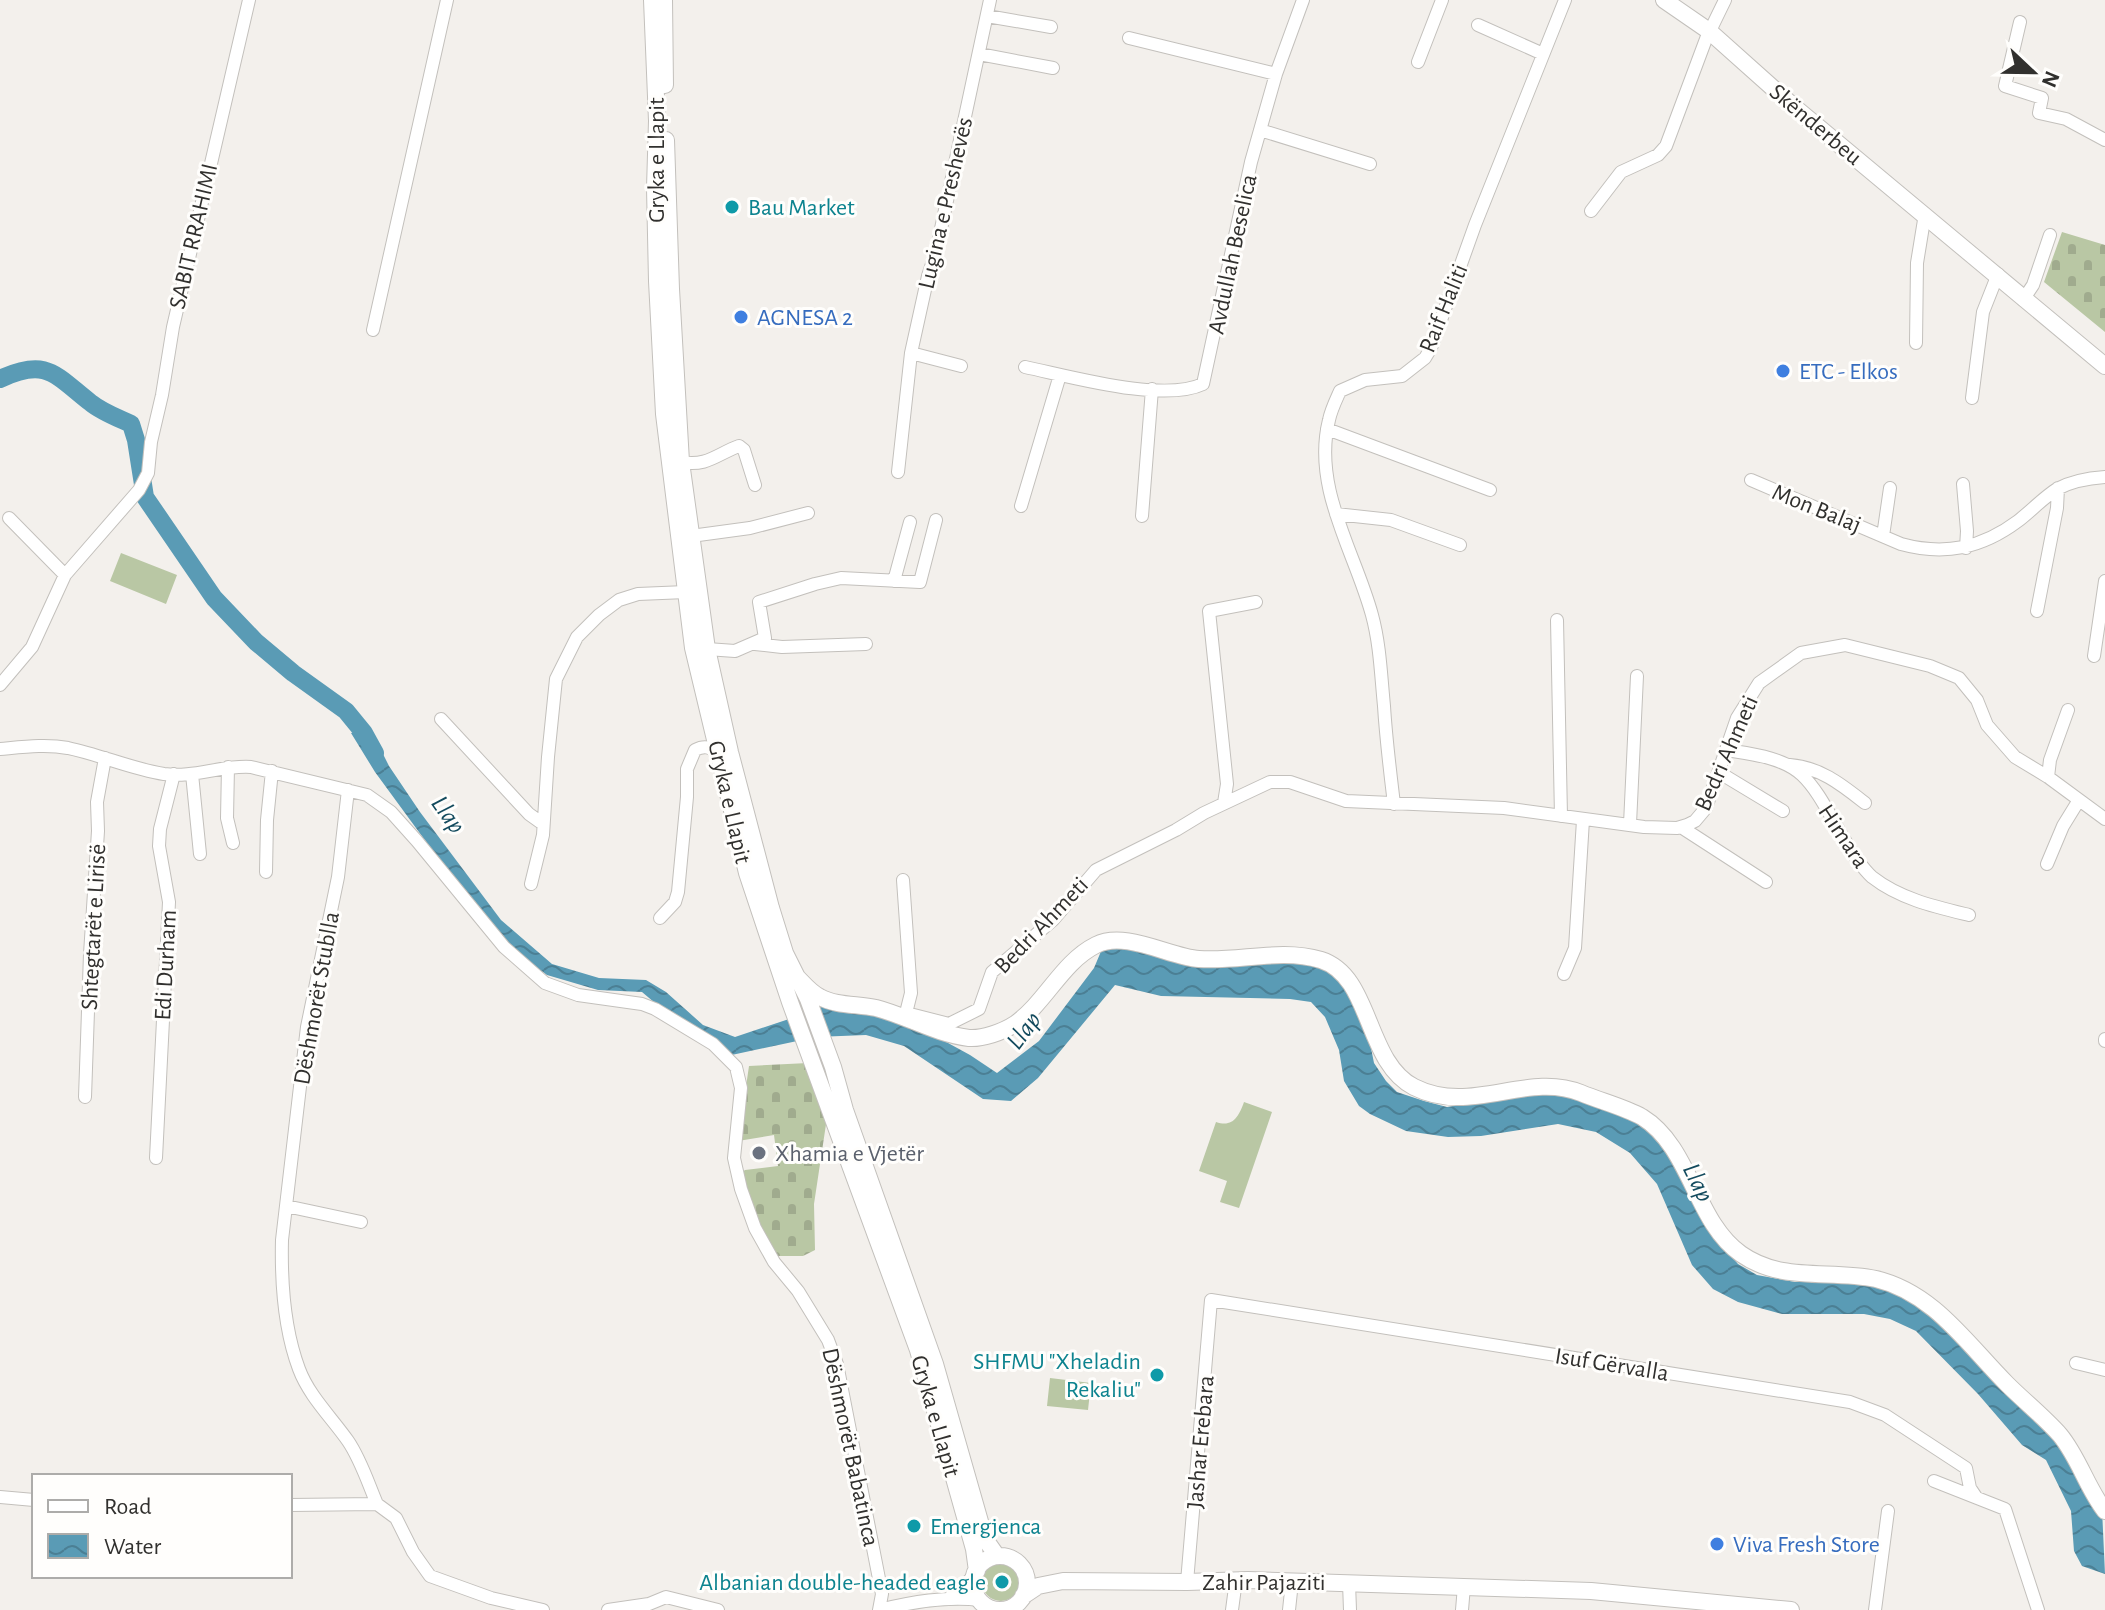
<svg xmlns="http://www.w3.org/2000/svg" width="2105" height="1610" font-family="'Alegreya Sans',sans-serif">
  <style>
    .green { fill: #b9c7a4 }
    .cemetery { fill: url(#cemetery-stones) }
    .water { fill: url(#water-waves) }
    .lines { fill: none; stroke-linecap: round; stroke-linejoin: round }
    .river { stroke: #5a9bb5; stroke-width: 18 }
    .minor-casing { stroke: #c3c0bc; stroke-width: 14 }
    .major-casing { stroke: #c3c0bc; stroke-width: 18 }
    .minor { stroke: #fff; stroke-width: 12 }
    .major { stroke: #fff; stroke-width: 16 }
    .culture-dot { fill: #0f9aa8; stroke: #fffefc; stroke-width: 3 }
    .shop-dot { fill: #3f7fe0; stroke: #fffefc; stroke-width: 3 }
    .worship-dot { fill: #6b7280; stroke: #fffefc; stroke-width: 3 }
    .labels { text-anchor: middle; stroke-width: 6; stroke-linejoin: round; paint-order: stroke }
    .street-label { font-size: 24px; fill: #31302e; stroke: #fffefc }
    .culture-label { font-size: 24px; fill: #0d838f; stroke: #fffefc; text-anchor: start }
    .shop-label { font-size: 24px; fill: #366cbe; stroke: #fffefc; text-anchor: start }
    .worship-label { font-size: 24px; fill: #5b616d; stroke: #fffefc; text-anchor: start }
    .water-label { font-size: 26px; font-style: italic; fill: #144b5e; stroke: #fffefc }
  </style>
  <defs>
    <pattern id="cemetery-stones" width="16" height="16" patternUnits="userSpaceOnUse" patternTransform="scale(2)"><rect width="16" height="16" fill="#b9c7a4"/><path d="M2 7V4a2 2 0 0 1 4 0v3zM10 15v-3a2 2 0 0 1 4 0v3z" fill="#a0ab8e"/></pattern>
    <pattern id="water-waves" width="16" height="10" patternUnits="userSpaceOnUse" patternTransform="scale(2)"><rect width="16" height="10" fill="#5a9bb5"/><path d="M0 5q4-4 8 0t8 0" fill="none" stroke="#4b7f94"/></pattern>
  </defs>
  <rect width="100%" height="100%" fill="#f3f0ec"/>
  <path class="green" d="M121 553 177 575 166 604 110 581Z
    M1244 1102 1272 1112 1239 1208 1220 1202 1227 1181 1199 1171 1216 1122C1233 1128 1239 1116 1244 1102Z
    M1050 1378 1091 1383 1088 1410 1047 1406Z
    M982 1582a19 19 0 1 1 38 0a19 19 0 1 1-38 0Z"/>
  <path class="cemetery" d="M2062 232 2105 245V332L2044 282Z
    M808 1063 828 1111 814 1204 815 1250 803 1256H777L767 1243 741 1173 745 1170 778 1166 774 1135 738 1141 749 1066Z"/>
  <path class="water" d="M371 730 389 766 420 812 501 920 552 964 599 978 646 980 666 992 703 1025 735 1037 789 1019 815 1004 906 1020 970 1055 997 1073 1039 1041 1094 968 1102 949 1135 948 1296 961 1327 969 1355 1000 1370 1043 1374 1063 1386 1081 1397 1092 1424 1101 1447 1107 1566 1090 1616 1108 1658 1135 1714 1236 1738 1264 1757 1275 1795 1282 1848 1281 1886 1285 1917 1299 2036 1410 2102 1509 2105 1574 2082 1566 2074 1551 2071 1511 2046 1460 2022 1445 1978 1394 1916 1331 1890 1319 1864 1314H1782L1738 1302 1713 1289 1692 1265 1657 1184 1630 1153 1596 1132 1558 1124 1481 1136 1448 1137 1406 1131 1370 1114 1359 1106 1344 1081 1339 1050 1325 1017 1311 1002 1290 999 1161 996 1115 985 1038 1078 1011 1101 983 1099 904 1046 866 1035 816 1037 727 1056 713 1052 642 992 598 990 547 975 518 954 446 869 375 772 351 733Z"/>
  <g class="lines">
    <path class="river" d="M0 379C47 357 55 375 91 403 102 412 118 418 131 424L136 440 145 497 214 598 256 642 293 673 346 711 364 733 375 753"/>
    <defs>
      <path id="minor" d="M987 16 1051 27
        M2020 22 2005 86 2042 98 2039 113 2066 119 2105 140
        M1478 25 1543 54
        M1129 38 1276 74
        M979 54 1053 68
        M1418 62 1442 0
        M1260 130 1370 164
        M1591 211 1621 172 1658 155 1666 146 1706 39 1725 0
        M2023 300 2033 285 2050 235
        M373 330 447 0
        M1916 343 1917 263 1925 214
        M911 353 961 366
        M1025 367C1069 376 1163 403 1203 384L1251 162 1276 74 1303 0
        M1972 398 1983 312 1998 274
        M1327 429 1490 490
        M681 462C707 467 717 454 739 446L744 450 755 485
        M898 472 911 353 928 276 936 252 990 0
        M1751 480 1901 544C1945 556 1982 548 2018 521 2031 511 2043 498 2057 489 2070 482 2090 478 2105 477
        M1963 484 1967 531 1966 548
        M1021 506 1060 375
        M1336 514 1391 520 1460 545
        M1142 516 1152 389
        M9 518 65 575
        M691 536 750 528 808 513
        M1883 536 1890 488
        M894 581 910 522
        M2037 611 2057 508 2058 488
        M1557 620 1561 816
        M755 644 782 647 866 644
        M707 649 735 651 765 638 759 602 815 584 841 578 920 582 936 520
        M2094 656 2105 581
        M0 685 32 647 65 575 139 490 148 473 151 442 162 395 173 327 249 0
        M441 719 529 814 543 824
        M0 749C23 747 46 744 68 748 101 755 132 769 164 774 194 778 221 765 251 767L367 795 391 812 417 841 504 947 545 983 578 995 642 1004 655 1009 713 1044 736 1067 741 1088 734 1158 741 1189 755 1228 774 1262 798 1291 828 1340 837 1364 882 1594 879 1610
        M1726 750C1751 754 1783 757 1802 775 1819 791 1831 818 1843 837 1851 851 1860 866 1872 877 1900 899 1936 907 1969 915
        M1790 765C1820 767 1842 785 1865 803
        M228 767 227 818 233 843
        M1720 773 1783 811
        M192 774 200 854
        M2048 777 2050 760 2068 710
        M348 790 338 877 307 1027 282 1240C281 1282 284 1329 299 1369 309 1396 332 1418 348 1441 361 1460 368 1483 377 1504
        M1224 803 1227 784 1209 611 1256 602
        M1394 804C1390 771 1386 739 1384 706 1381 676 1380 644 1372 615 1355 552 1312 488 1329 420 1331 410 1336 400 1340 391L1365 380 1402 376 1425 358 1431 348 1475 225 1565 0
        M1630 824 1637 676
        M1681 827 1766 882
        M2047 864 2063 826 2079 800
        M266 872 267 820 272 771
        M903 880 911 993 906 1013 949 1024 979 1009 992 972 1053 920 1096 870 1176 830 1204 813 1270 782H1290L1346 801 1504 808 1644 827 1677 828 1687 825 1695 821 1706 808 1737 718 1759 683 1801 653 1845 645 1930 666 1959 678 1977 700 1987 725 2015 757 2048 777 2105 819
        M531 884 543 835 548 757 556 679 577 637 599 615 619 600 638 594 686 592
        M660 918 675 902 678 892 687 797V769L695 750C705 745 710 747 719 754
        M1564 974 1575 948 1583 820
        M2105 1039V1041
        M85 1097 90 954 98 831 97 802 105 758
        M156 1158 169 902 159 846 160 829 174 774
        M286 1206 361 1222
        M2076 1363 2105 1370
        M1934 1481 2005 1509 2038 1610
        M0 1497 34 1500
        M290 1505 377 1504 396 1518 413 1552 430 1576 491 1598 543 1610
        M1187 1582 1211 1300 1850 1402 1885 1415 1966 1468 1970 1488 1976 1497
        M1349 1583 1350 1610
        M948 1599 974 1576
        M608 1610 649 1604 666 1597 718 1610
        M879 1610C912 1602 946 1596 980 1600
        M1232 1610 1236 1580
        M1289 1610 1292 1582
        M1462 1610 1464 1586
        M1875 1610 1888 1511"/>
      <path id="major" d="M652 0 657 121 655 188 657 281 664 414 693 648 747 873 790 1002 918 1350 974 1549 977 1571
        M664 0 665 85
        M1664 0 1709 31 1793 106 2105 366
        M666 140 671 289 681 462 707 649 730 752 771 908 785 953 808 999 833 1067 845 1110 935 1364 985 1539 997 1556
        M796 976C803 983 811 993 820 997 836 1006 858 1004 876 1008 907 1016 936 1034 969 1038 982 1039 1003 1032 1015 1024 1046 1002 1062 962 1096 945 1125 930 1170 957 1199 959 1240 962 1280 948 1321 960 1372 976 1365 1062 1414 1087 1471 1116 1527 1071 1581 1093 1600 1101 1624 1107 1642 1117 1691 1147 1695 1222 1741 1254 1782 1283 1830 1269 1876 1279 1934 1293 1967 1344 2007 1384 2024 1401 2044 1417 2060 1435 2079 1458 2087 1488 2105 1511
        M973 1583a27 27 0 1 1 54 0a27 27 0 1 1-54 0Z
        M1023 1596 1038 1586 1063 1581 1187 1582 1248 1580 1591 1591 1791 1610"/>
    </defs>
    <use href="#minor" class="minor-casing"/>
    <use href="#major" class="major-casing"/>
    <use href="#minor" class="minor"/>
    <use href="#major" class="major"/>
  </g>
  <g class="culture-dot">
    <circle cx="732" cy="207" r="8"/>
    <circle cx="1157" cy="1375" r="8"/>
    <circle cx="914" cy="1526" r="8"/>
    <circle cx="1002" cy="1582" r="8"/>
  </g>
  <g class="shop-dot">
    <circle cx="741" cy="317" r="8"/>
    <circle cx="1783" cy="371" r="8"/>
    <circle cx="1717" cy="1544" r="8"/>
  </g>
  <circle class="worship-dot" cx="759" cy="1153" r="8"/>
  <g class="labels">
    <g class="street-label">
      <text transform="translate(1816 124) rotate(40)" y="8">Skënderbeu</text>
      <text transform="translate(656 160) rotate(-90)" y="8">Gryka e Llapit</text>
      <text transform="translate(945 203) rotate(-77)" y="8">Lugina e Preshevës</text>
      <text transform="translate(193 236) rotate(-77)" y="8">SABIT RRAHIMI</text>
      <text transform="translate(1232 254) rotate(-78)" y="8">Avdullah Beselica</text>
      <text transform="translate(1443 308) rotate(-68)" y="8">Raif Haliti</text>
      <text transform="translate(1817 508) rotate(22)" y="8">Mon Balaj</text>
      <text transform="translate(1726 753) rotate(-66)" y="8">Bedri Ahmeti</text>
      <text transform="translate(730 802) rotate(77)" y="8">Gryka e Llapit</text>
      <text transform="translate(1844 836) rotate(56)" y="8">Himara</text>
      <text transform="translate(1041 925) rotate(-46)" y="8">Bedri Ahmeti</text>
      <text transform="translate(93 927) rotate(-87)" y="8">Shtegtarët e Lirisë</text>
      <text transform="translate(165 965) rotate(-87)" y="8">Edi Durham</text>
      <text transform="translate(316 998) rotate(-80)" y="8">Dëshmorët Stublla</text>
      <text transform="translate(1612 1364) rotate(9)" y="8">Isuf Gërvalla</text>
      <text transform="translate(936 1416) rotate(74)" y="8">Gryka e Llapit</text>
      <text transform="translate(1200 1442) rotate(-85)" y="8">Jashar Erebara</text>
      <text transform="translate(851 1447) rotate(78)" y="8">Dëshmorët Babatinca</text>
      <text x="1264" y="1590">Zahir Pajaziti</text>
    </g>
    <g class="culture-label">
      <text x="748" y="215">Bau Market</text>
      <text x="1141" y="1369" text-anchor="end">SHFMU "Xheladin<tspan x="1141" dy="28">Rekaliu"</tspan></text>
      <text x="930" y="1534">Emergjenca</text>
      <text x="986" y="1590" text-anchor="end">Albanian double-headed eagle</text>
    </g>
    <g class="shop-label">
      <text x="757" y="325">AGNESA 2</text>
      <text x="1799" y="379">ETC - Elkos</text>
      <text x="1733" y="1552">Viva Fresh Store</text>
    </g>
    <g class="worship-label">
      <text x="775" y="1161">Xhamia e Vjetër</text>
    </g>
    <g class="water-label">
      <text transform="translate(449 814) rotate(55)" y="9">Llap</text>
      <text transform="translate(1023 1030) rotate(-53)" y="9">Llap</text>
      <text transform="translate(1699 1182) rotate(64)" y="9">Llap</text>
    </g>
  </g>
  <rect x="32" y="1474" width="260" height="104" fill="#fffefc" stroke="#adacaa" stroke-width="2"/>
  <rect x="48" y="1500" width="40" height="12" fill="#ffffff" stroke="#adacaa" stroke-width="2"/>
  <text x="104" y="1514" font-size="24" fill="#31302e">Road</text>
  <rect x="48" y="1534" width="40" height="24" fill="url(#water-waves)" stroke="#adacaa" stroke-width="2"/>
  <text x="104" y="1554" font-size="24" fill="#31302e">Water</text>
  <g transform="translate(2033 72) rotate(112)" stroke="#fffefc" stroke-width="6" paint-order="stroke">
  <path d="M0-6L14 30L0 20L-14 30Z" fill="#31302e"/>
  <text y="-12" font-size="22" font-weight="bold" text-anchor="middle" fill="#31302e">N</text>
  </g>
</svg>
